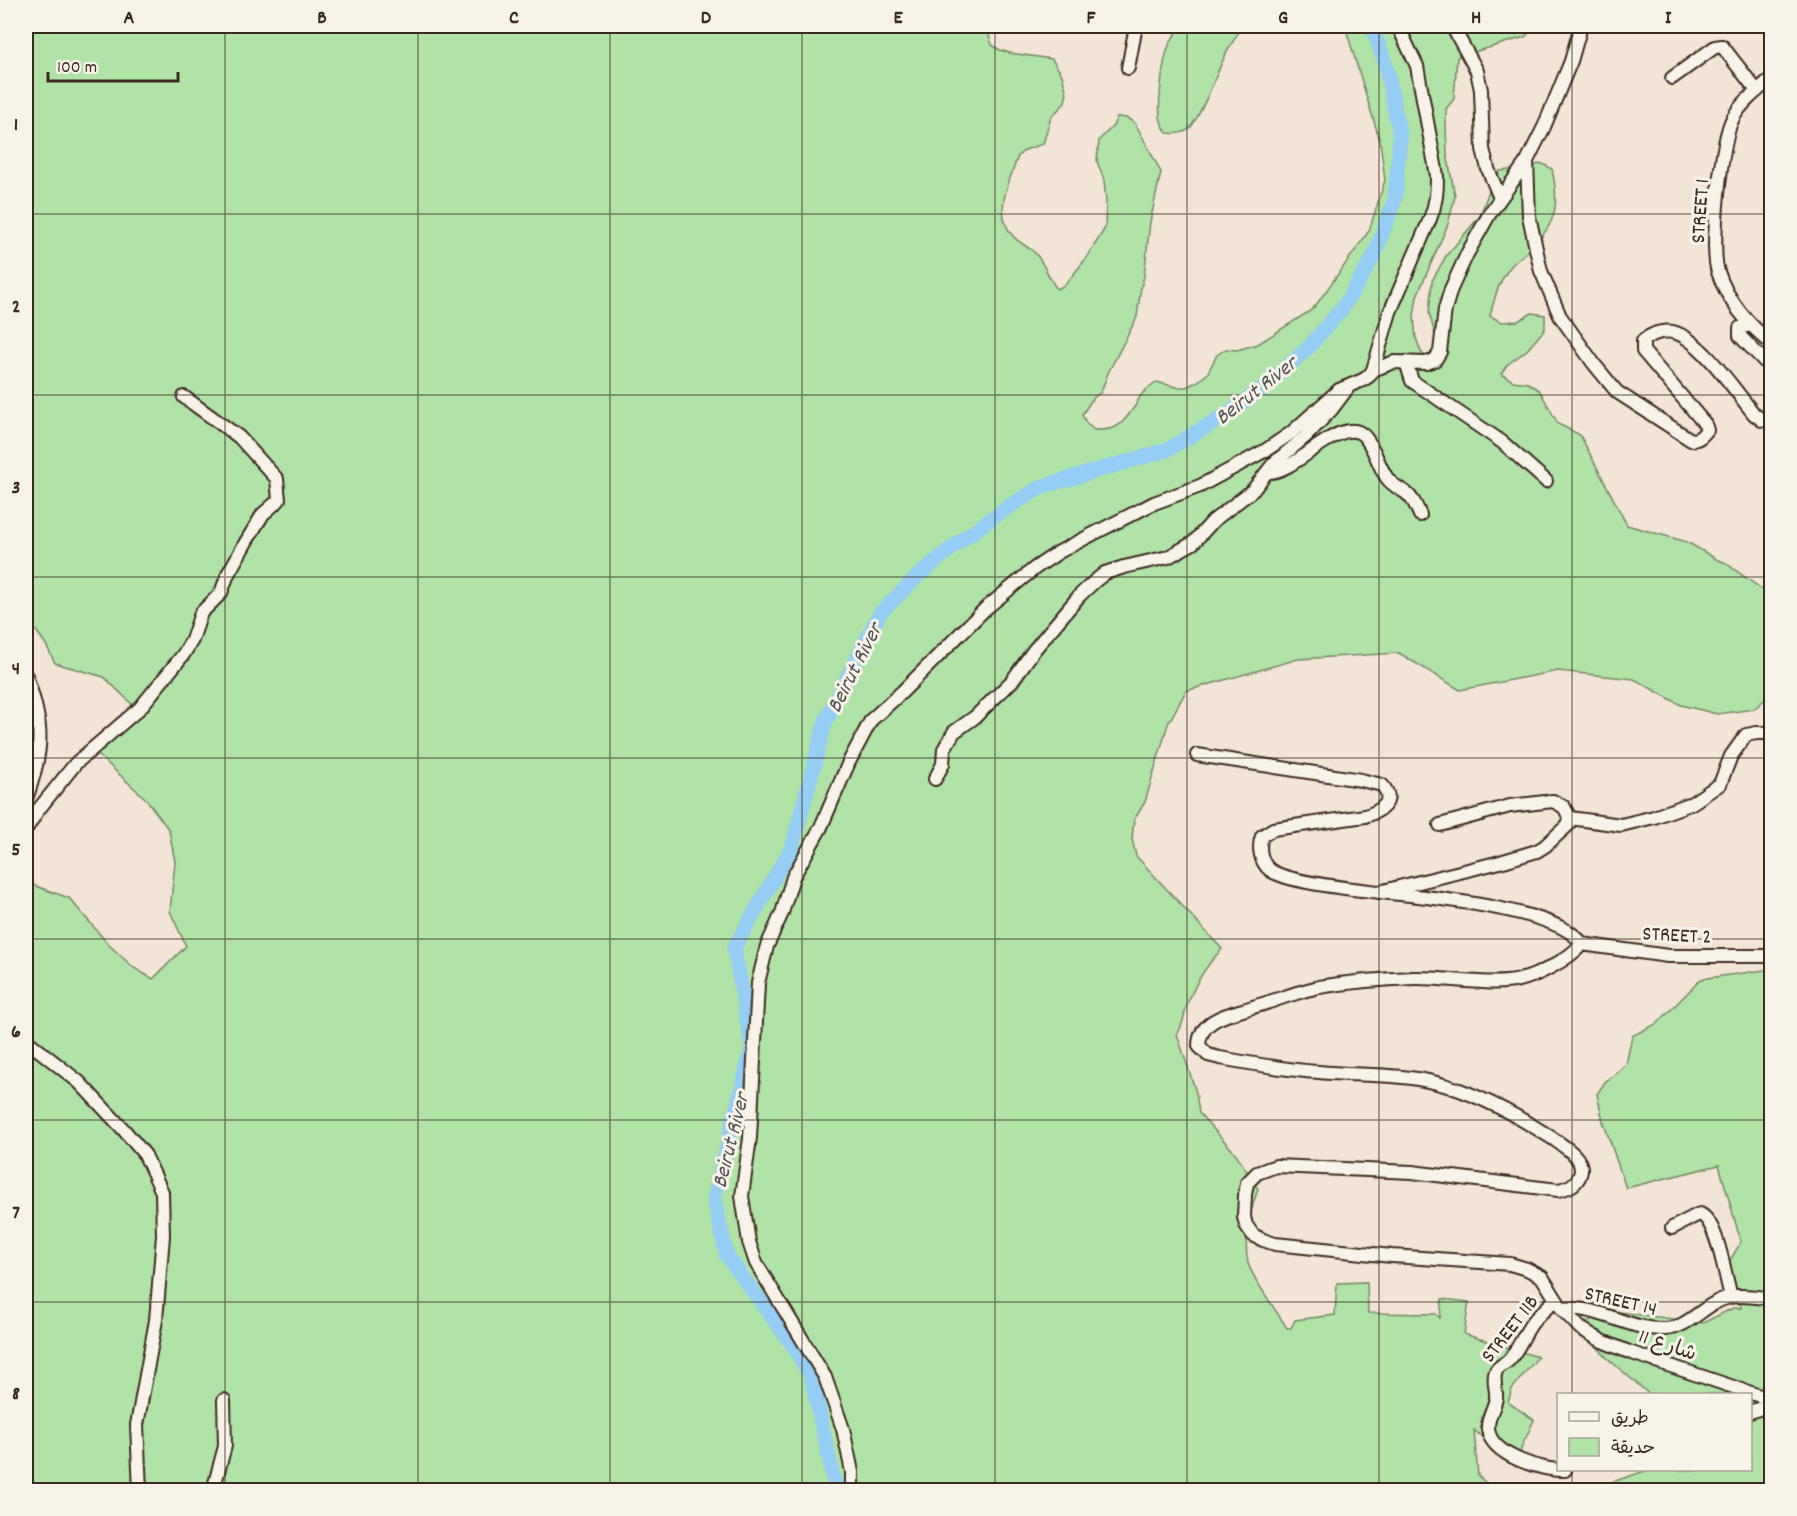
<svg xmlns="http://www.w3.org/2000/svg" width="1797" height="1516" font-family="Dekko,'Playpen Sans Arabic',sans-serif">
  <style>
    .green { fill: #afe4a6; stroke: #758762; stroke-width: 1.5 }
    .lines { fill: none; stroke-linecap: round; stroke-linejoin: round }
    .river { stroke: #95cdf4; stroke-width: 15 }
    .minor-casing { stroke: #3b2a1e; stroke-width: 16 }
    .minor { stroke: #f7f3e8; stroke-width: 12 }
    .grid { fill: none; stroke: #3b2a1e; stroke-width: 1.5; stroke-opacity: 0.55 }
    .labels { text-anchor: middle; stroke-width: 6; stroke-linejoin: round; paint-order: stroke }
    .street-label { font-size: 21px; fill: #3b2a1e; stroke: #f7f3e8 }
    .water-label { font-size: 22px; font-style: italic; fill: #525354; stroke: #f7f3e8 }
    .neatline { fill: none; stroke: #3b2a1e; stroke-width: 2 }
    .grid-label { font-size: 20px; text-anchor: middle; font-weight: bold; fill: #3b2a1e }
  </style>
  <rect width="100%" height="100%" fill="#f2e5d6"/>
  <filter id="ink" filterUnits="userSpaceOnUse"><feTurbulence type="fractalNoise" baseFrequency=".0167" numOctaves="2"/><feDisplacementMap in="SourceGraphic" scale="12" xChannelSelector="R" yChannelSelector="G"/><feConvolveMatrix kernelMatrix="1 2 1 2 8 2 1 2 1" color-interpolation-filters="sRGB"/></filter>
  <g filter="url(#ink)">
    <path class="green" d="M26 26H986L992 45 1000 50 1010 53 1052 59 1062 75 1067 94 1064 104 1051 117 1043 144 1025 150 1018 156C1010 180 992 213 1013 236 1019 243 1029 247 1035 253 1045 264 1048 278 1057 289L1065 285 1088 256 1105 228 1106 202 1104 180 1097 161 1099 140 1113 126 1117 117 1127 118 1135 123 1161 172 1150 222 1144 277 1141 287 1137 317 1108 373 1101 392 1092 399 1082 415 1087 424 1094 430C1117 431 1122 425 1135 406 1138 402 1139 397 1142 394 1146 389 1152 386 1157 382L1176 387H1186L1197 382 1207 374 1217 355 1226 349 1237 350 1258 344 1310 311 1316 305 1369 231 1385 180 1380 141 1345 26H1534L1525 37 1457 57 1454 99 1446 109V126L1447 154 1455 196 1448 224 1417 296 1414 317 1416 338 1421 352 1435 367 1440 352 1429 313 1432 281 1446 256 1480 216 1492 182 1500 171 1529 168 1541 163 1552 169C1559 202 1558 222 1533 246 1527 253 1518 258 1512 265 1498 281 1495 297 1490 316L1502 322 1518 321 1532 313 1545 315V329L1527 350 1507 365 1501 374 1513 381 1528 383 1540 391 1558 424 1580 435 1627 525 1687 542 1718 560 1724 562 1771 596 1772 693 1754 709 1717 714 1681 705 1634 679 1558 671 1460 690 1399 653 1298 659 1186 691 1168 724 1145 802 1134 820 1132 839 1136 856 1222 949C1207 964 1196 982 1188 1002 1183 1014 1185 1023 1177 1034L1196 1092 1199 1113 1236 1154 1258 1189C1250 1211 1243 1239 1248 1263 1252 1278 1278 1313 1287 1328H1291L1295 1320 1335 1315 1337 1283 1367 1282 1368 1313 1436 1314 1440 1318 1442 1299 1469 1302 1464 1334 1538 1357 1512 1389 1508 1402 1534 1420 1522 1446 1516 1467 1474 1430 1478 1476 1494 1490H26V886L27 883 69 898 109 945 134 968 153 979 186 946 170 911 175 862 169 830 146 799 96 753 137 709 104 677 55 663 45 643 26 617Z
      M1182 26H1241C1236 38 1227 50 1222 62 1215 79 1201 116 1189 129 1183 134 1175 134 1167 133 1164 128 1160 122 1160 116 1158 101 1163 59 1169 45 1172 38 1177 32 1182 26Z
      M1771 969V1490H1588L1648 1470H1750V1394H1649L1606 1357 1586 1334V1322L1612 1311 1703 1323 1733 1308H1741L1729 1262 1741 1242 1719 1165 1626 1188 1603 1121 1597 1094 1605 1082 1626 1065 1632 1036 1658 1023 1701 979Z"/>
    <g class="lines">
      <path class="river" d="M836 1490 811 1376 792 1344 727 1256 714 1200 752 1047 734 948 792 847 826 720 880 613 918 576 959 542 999 513 1041 487 1167 450 1229 413 1267 385 1307 349 1344 306 1374 256 1395 199 1400 136 1386 66 1372 26"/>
      <defs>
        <path id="minor" d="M1452 26 1477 71 1481 90 1483 149 1488 169 1500 198
          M1128 68 1136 26
          M1672 78 1715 47 1722 46 1757 91
          M1772 78C1758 90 1742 102 1733 118 1721 139 1710 249 1718 272 1728 302 1748 324 1772 344
          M1527 161 1529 216 1535 244 1541 271 1560 316 1594 364 1617 392 1691 440C1699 440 1702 436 1707 430L1705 424 1643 351V341C1651 334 1662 330 1673 332 1700 338 1736 392 1754 414L1762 420 1772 422
          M1749 325 1740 328V336L1772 369
          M1406 362 1412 381 1502 442 1546 481
          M1373 370 1394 362 1426 363 1435 360 1440 352 1445 309 1451 289 1467 254 1490 213 1527 161 1544 127 1571 61 1581 26
          M1268 472C1296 474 1343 411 1365 437 1375 449 1378 465 1387 478 1392 485 1398 488 1405 492 1413 498 1416 506 1420 515
          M26 676C44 725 44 749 26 799
          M1197 755 1361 780 1382 785C1397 802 1379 812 1365 816L1273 829 1262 836C1258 847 1260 862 1270 870 1288 883 1355 889 1379 892
          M935 779 943 764 944 749 954 732 975 717 1012 681 1034 650 1080 595 1095 581 1105 573 1124 567 1168 557 1193 543 1213 521 1253 490 1274 463 1305 437 1332 409 1347 389
          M1570 818 1568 825 1545 846 1537 851 1500 862 1379 892C1421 896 1561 909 1582 944
          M1440 825 1510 806 1553 801 1564 807 1570 818 1621 825 1654 817 1692 803 1720 784 1731 756 1746 735 1757 733H1772
          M26 829 38 810 76 763 140 708 183 655 192 640 201 613 221 593 228 574 246 542 263 514 279 500 277 479 239 437 184 397
          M1582 944C1569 959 1538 976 1519 980 1491 987 1445 977 1414 978 1383 979 1350 982 1319 987 1296 992 1274 1001 1253 1007 1231 1014 1199 1018 1199 1046L1208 1055 1220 1058C1253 1064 1286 1070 1319 1072 1358 1076 1400 1073 1437 1083 1476 1093 1518 1116 1552 1138 1563 1146 1586 1158 1580 1175 1576 1185 1568 1188 1558 1190L1412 1172 1276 1166 1257 1173 1247 1183 1245 1195 1244 1217 1246 1225 1253 1235 1263 1240 1275 1244 1392 1256 1510 1264 1527 1269 1542 1277 1562 1309 1580 1328 1602 1341 1629 1352 1772 1400
          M1582 944 1668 956H1772
          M26 1040 79 1082 124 1130 145 1155 162 1192 163 1236 156 1320 137 1425 140 1490
          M1672 1228 1697 1215 1700 1214C1718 1221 1725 1278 1731 1296
          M1555 1300C1547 1308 1538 1315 1532 1323 1524 1334 1519 1348 1510 1359 1506 1364 1499 1365 1496 1371 1492 1379 1497 1389 1496 1398 1494 1409 1487 1418 1488 1429 1491 1456 1543 1471 1565 1470
          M1562 1309C1599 1305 1629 1331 1665 1329 1690 1328 1705 1302 1730 1297 1743 1294 1758 1298 1772 1298
          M1750 1412 1772 1404
          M210 1490 214 1487 225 1446 224 1400
          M852 1490V1472L843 1429 825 1377 756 1263 749 1242 742 1196 750 1138 758 983 767 946 782 913 793 877 821 827 849 762 871 720 902 692 985 609 1035 568 1059 552 1095 533 1154 503 1200 486 1266 450 1291 433 1339 390 1363 380 1369 376 1373 370 1390 312 1430 219C1436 204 1437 192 1437 176L1417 66 1398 26"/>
      </defs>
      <use href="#minor" class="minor-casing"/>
      <use href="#minor" class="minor"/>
    </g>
  </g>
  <path class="grid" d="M225 26V1490M418 26V1490M610 26V1490M802 26V1490M995 26V1490M1187 26V1490M1379 26V1490M1572 26V1394M26 214H1772M26 395H1772M26 577H1772M26 758H1772M26 939H1772M26 1120H1772M26 1302H1772M1572 1470V1490"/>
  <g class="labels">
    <g class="street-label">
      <text transform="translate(1699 211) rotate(-86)" y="7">STREET 1</text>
      <text transform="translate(1677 934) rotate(3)" y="7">STREET 2</text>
      <text transform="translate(1621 1300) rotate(13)" y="7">STREET 14</text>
      <text transform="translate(1509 1328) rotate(-52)" y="7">STREET 11B</text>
      <text transform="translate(1668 1344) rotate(19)" y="7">شارع 11</text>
    </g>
    <g class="water-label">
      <text transform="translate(1255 389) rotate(-38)" y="8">Beirut River</text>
      <text transform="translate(853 667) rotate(-63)" y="8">Beirut River</text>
      <text transform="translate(729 1140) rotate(-76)" y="8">Beirut River</text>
    </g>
  </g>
  <rect width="1797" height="1516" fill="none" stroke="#f7f3e8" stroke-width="66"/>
  <rect x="1557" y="1393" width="195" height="78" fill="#f7f3e8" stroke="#aca397" stroke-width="1.5"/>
  <rect x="1569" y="1412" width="30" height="9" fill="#f7f3e8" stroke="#aca397" stroke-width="1.5"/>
  <text x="1611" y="1423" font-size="18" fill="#3b2a1e">طريق</text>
  <rect x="1569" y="1438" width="30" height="18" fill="#afe4a6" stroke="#aca397" stroke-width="1.5"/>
  <text x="1611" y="1453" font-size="18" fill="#3b2a1e">حديقة</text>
  <path d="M48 72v9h130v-9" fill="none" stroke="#3b2a1e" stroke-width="3"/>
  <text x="57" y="72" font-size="18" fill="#3b2a1e" stroke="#f7f3e8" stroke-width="4.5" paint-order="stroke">100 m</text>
  <rect x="33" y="33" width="1731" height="1450" class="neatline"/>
  <g class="grid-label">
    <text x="129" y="23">A</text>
    <text x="322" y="23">B</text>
    <text x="514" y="23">C</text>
    <text x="706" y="23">D</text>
    <text x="898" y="23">E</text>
    <text x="1091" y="23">F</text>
    <text x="1283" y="23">G</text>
    <text x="1476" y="23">H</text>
    <text x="1668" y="23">I</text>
    <text x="16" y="130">1</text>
    <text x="16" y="312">2</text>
    <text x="16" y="493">3</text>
    <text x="16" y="674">4</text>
    <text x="16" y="855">5</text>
    <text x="16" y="1037">6</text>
    <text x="16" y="1218">7</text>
    <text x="16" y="1399">8</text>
  </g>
</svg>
